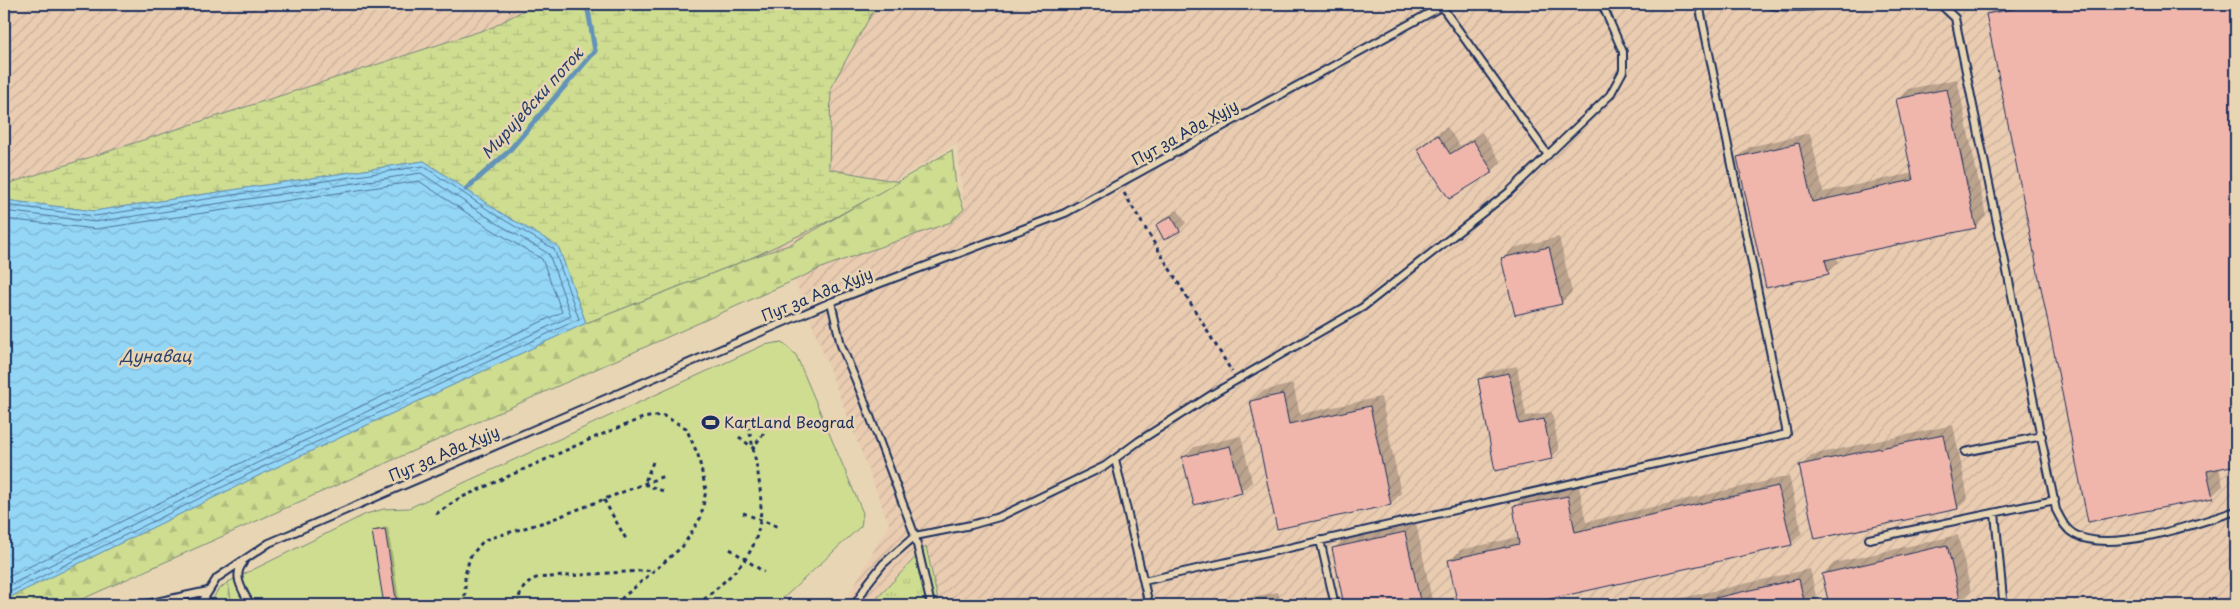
<svg xmlns="http://www.w3.org/2000/svg" width="2240" height="609" font-family="'Playpen Sans',sans-serif">
  <style>
    .industrial { fill: url(#industrial-furrows) }
    .grass { fill: url(#grass-tufts); stroke: #758678 }
    .forest { fill: url(#forest-firs); stroke: #758678 }
    .wetland { fill: url(#wetland-marsh); stroke: #758678 }
    .pitch { fill: #cfdd91; stroke: #758678 }
    .water { fill: url(#water-waves); stroke: #6493b9 }
    .shadow { fill: #0003 }
    .lines { fill: none; stroke-linecap: round; stroke-linejoin: round }
    .shore { stroke: #4b729b; stroke-width: 1 }
    .stream { stroke: #6493b9; stroke-width: 5 }
    .building { fill: #f0b6ab; stroke: #1b2f5e }
    .lane-casing { stroke: #1b2f5e; stroke-width: 10 }
    .path { stroke: #1b2f5e; stroke-width: 3; stroke-dasharray: 4 4; stroke-linecap: butt }
    .lane { stroke: #e8d5b3; stroke-width: 6 }
    .labels { text-anchor: middle; stroke-width: 5; stroke-linejoin: round; paint-order: stroke }
    .street-label { font-size: 15px; fill: #1b2f5e; stroke: #e8d5b3 }
    .poi-label { font-size: 15px; fill: #1b2f5e; stroke: #e8d5b3; text-anchor: start }
    .water-label { font-size: 16px; font-style: italic; fill: #27406d; stroke: #e8d5b3 }
  </style>
  <defs>
    <pattern id="industrial-furrows" width="10" height="10" patternUnits="userSpaceOnUse" patternTransform="scale(1.25)"><rect width="10" height="10" fill="#eaccb1"/><path d="M-1 1l2-2M0 10L10 0M9 11l2-2" fill="none" stroke="#c8b09b"/></pattern>
    <pattern id="grass-tufts" width="24" height="20" patternUnits="userSpaceOnUse" patternTransform="scale(1.25)"><rect width="24" height="20" fill="#cfdd91"/><path d="M3 7l-1-3M5 7V3M7 7l1-3M15 17l-1-3M17 17v-4M19 17l1-3" fill="none" stroke="#b1be7f"/></pattern>
    <pattern id="forest-firs" width="22" height="20" patternUnits="userSpaceOnUse" patternTransform="scale(1.25)"><rect width="22" height="20" fill="#cfdd91"/><path d="M5 1l3.5 6h-7zM16 11l3.5 6h-7z" fill="#b1be7f"/></pattern>
    <pattern id="wetland-marsh" width="20" height="14" patternUnits="userSpaceOnUse" patternTransform="scale(1.25)"><rect width="20" height="14" fill="#cfdd91"/><path d="M1 5h8M5 5V1M11 12h8M15 12V8" fill="none" stroke="#b1be7f"/></pattern>
    <pattern id="water-waves" width="16" height="10" patternUnits="userSpaceOnUse" patternTransform="scale(1.25)"><rect width="16" height="10" fill="#94d6f6"/><path d="M0 5q4-4 8 0t8 0" fill="none" stroke="#7fb8d5"/></pattern>
  </defs>
  <rect width="100%" height="100%" fill="#e8d5b3"/>
  <filter id="ink" filterUnits="userSpaceOnUse"><feTurbulence type="fractalNoise" baseFrequency=".02" numOctaves="2"/><feDisplacementMap in="SourceGraphic" scale="10" xChannelSelector="R" yChannelSelector="G"/><feConvolveMatrix kernelMatrix="1 2 1 2 8 2 1 2 1" color-interpolation-filters="sRGB"/></filter>
  <g filter="url(#ink)">
    <path class="industrial" d="M4 4H2236V605H843L889 524 795 280 826 266 951 222 964 208 957 143 789 245 751 258 586 323 558 246 4 200Z"/>
    <path class="grass" d="M926 546 939 605H871Z
      M228 582 232 605H210L217 591Z"/>
    <path class="forest" d="M952 150 956 187 964 209 951 222 826 266 69 605H4V600L264 473 586 323 751 258 789 245Z"/>
    <path class="wetland" d="M535 4H877L831 87 829 169 899 182 823 224 751 258 586 323 558 246 501 213 424 161 94 211 4 200V185L493 27Z"/>
    <path class="pitch" d="M782 342 796 355 863 513 861 526 776 605H232L228 582 366 514 384 509 409 508 764 345Z"/>
    <path class="water" d="M424 161 501 213 558 246 586 323 264 473 4 600V200L94 211Z"/>
    <path class="shadow" d="M1998 4H2236V464L2219 467 2223 486 2212 496 1987 15Z
      M1957 79 1986 216 1975 227 1837 256 1838 262 1828 273 1738 157 1749 147 1810 133 1823 192 1913 173 1897 100 1908 89Z
      M1447 127 1460 146 1482 132 1501 162 1492 171 1418 149 1427 140Z
      M1178 210 1186 223 1179 230 1157 225 1164 218Z
      M1559 237 1572 292 1561 303 1503 258 1513 248Z
      M1517 366 1526 416 1552 412 1559 450 1551 458 1496 469 1479 380 1487 372Z
      M1293 384 1300 414 1381 397 1401 493 1391 504 1251 401 1262 391Z
      M1953 425 1968 498 1958 508 1801 466 1811 455Z
      M1241 436 1252 482 1241 492 1184 457 1194 447Z
      M1789 476 1802 533 1791 544 1517 605H1460L1450 561 1460 550 1519 537 1514 507 1525 496 1579 486 1586 522Z
      M1416 523 1433 605H1346L1334 549 1344 538Z
      M388 527 400 605H386L374 532 377 529Z
      M1958 535 1971 591 1960 601 1943 605H1830L1823 574 1834 563Z
      M1810 569 1818 605H1651Z
      M1278 592 1281 605H1214Z"/>
    <g class="lines">
      <path class="shore" d="M4 205 95 216 423 166 499 217 554 249 579 319 261 468 4 595
        M4 211 95 222 421 173 495 222 549 254 571 316 259 462 4 588
        M4 219 96 229 419 181 491 229 542 259 562 312 255 456 4 579"/>
      <path class="stream" d="M466 189 508 152 595 51 588 10 573 4"/>
    </g>
    <path class="building" d="M2039 4H2236V465L2207 471 2213 498 2088 522 1986 14Z
      M1947 89 1976 228 1825 260 1829 274 1766 288 1737 157 1799 143 1812 202 1913 180 1896 99Z
      M1438 135 1450 154 1473 140 1493 172 1449 199 1417 149Z
      M1171 216 1180 231 1164 240 1156 225Z
      M1549 247 1562 304 1515 315 1501 258Z
      M1509 373 1519 424 1544 419 1552 459 1495 471 1478 379Z
      M1283 394 1289 424 1370 406 1391 505 1277 529 1250 401Z
      M1943 435 1958 509 1815 539 1799 465Z
      M1230 446 1242 493 1194 505 1182 457Z
      M1778 486 1792 545 1523 605H1458L1448 560 1519 544 1513 506 1568 496 1575 532Z
      M385 529 397 605H384L372 531Z
      M1405 532 1421 605H1344L1332 548Z
      M1947 545 1961 603 1949 605H1829L1822 574Z
      M1799 579 1805 605H1707L1706 600Z"/>
    <g class="lines">
      <defs>
        <path id="lane" d="M1766 4C1787 9 1810 7 1832 4
          M1940 4 1955 18 2056 510C2061 519 2065 529 2074 534 2109 555 2199 523 2236 511
          M1442 7 1548 155
          M831 302 841 345 862 395 915 536 931 605
          M1965 452 2042 436
          M1115 459 1149 605
          M1995 513 2003 599 2001 605
          M1869 539 2055 500
          M1320 540 1335 605
          M243 563C232 576 243 591 250 604
          M1144 581 1787 434 1699 4
          M142 605 208 591
          M200 605 217 578 269 543 831 302 1065 213 1446 4
          M855 605 868 583 883 564 915 536 971 525 999 517 1105 466 1139 441 1216 392 1363 307 1509 192 1610 95 1623 71V52L1602 4"/>
      </defs>
      <use href="#lane" class="lane-casing"/>
      <path class="path" d="M1124 193 1232 372
        M739 437 753 448 766 430
        M653 462 644 484 666 492
        M604 500 626 539
        M743 513 779 527
        M436 514 458 499 593 438 643 418 662 415 686 428 698 455 706 490 701 517 683 546 614 605
        M730 549 764 572
        M465 605V575L470 557 484 540 548 521 664 476
        M518 605C519 591 524 585 536 578L654 570
        M698 605C713 591 730 578 743 562 774 523 757 471 749 428"/>
      <use href="#lane" class="lane"/>
    </g>
  </g>
  <defs>
    <symbol id="stadium-bare" viewBox="-9 -9 18 18"><path d="M0-5a6.5 5 0 1 0 0 10a6.5 5 0 1 0 0-10ZM-3.5-1.8h7v3.6h-7Z" fill="#1b2f5e" stroke="#e8d5b3" stroke-width="2.5" paint-order="stroke"/></symbol>
  </defs>
  <g fill-rule="evenodd">
    <use href="#stadium-bare" x="698" y="410" width="25" height="25"/>
  </g>
  <g class="labels">
    <g class="street-label">
      <text transform="translate(1185 133) rotate(-29)" y="5">Пут за Ада Хују</text>
      <text transform="translate(817 295) rotate(-22)" y="5">Пут за Ада Хују</text>
      <text transform="translate(444 454) rotate(-23)" y="5">Пут за Ада Хују</text>
    </g>
    <g class="poi-label">
      <text x="724" y="428">KartLand Beograd</text>
    </g>
    <g class="water-label">
      <text transform="translate(532 103) rotate(-48)" y="6">Миријевски поток</text>
      <text x="156" y="362">Дунавац</text>
    </g>
  </g>
  <rect width="2240" height="609" fill="none" stroke="#e8d5b3" stroke-width="20"/>
  <rect x="10" y="10" width="2220" height="589" fill="none" stroke="#1b2f5e" stroke-width="2" filter="url(#ink)"/>
</svg>
